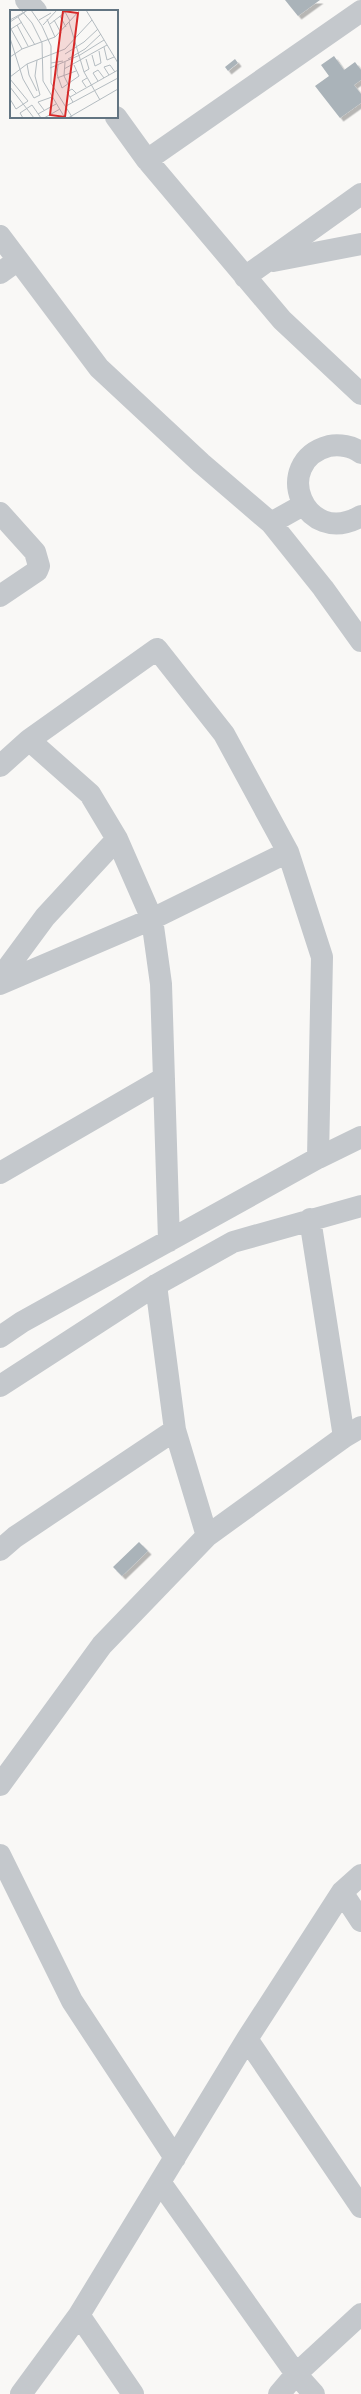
<svg xmlns="http://www.w3.org/2000/svg" width="361" height="2394" font-family="Arial,sans-serif">
  <style>
    .building { fill: #aab3b9; filter: url(#shadow) }
    .lines { fill: none; stroke-linecap: round; stroke-linejoin: round }
    .minor { stroke: #c4c8cc; stroke-width: 22 }
    .inset-road { fill: none; stroke: #b4bcc1; stroke-width: 1 }
    .view { fill: #d62828; fill-opacity: 0.15; stroke: #d62828; stroke-width: 2 }
    .inset-edge { fill: none; stroke: #637582; stroke-width: 2 }
  </style>
  <defs>
    <filter id="shadow"><feDropShadow dx="3.5" dy="3.5" stdDeviation="0" flood-color="#0004"/></filter>
  </defs>
  <rect width="100%" height="100%" fill="#f9f8f6"/>
  <path class="building" d="M285 0H320L298 16Z
    M334 56 344 70 355 62 361 70V80L354 85 361 94V103L340 118 315 86 329 76 321 65Z
    M235 59 238 63 228 71 225 67Z
    M139 1542 148 1551 122 1576 113 1567Z"/>
  <g class="lines">
    <path class="minor" d="M26 0 36 11
      M116 117 147 160 282 320 361 394
      M147 160 361 11
      M0 236 99 368 201 463 271 523 323 588 361 641
      M273 261 361 244
      M0 273 18 260
      M245 277 361 194
      M361 453C353 446 339 444 329 446 270 462 304 549 361 516
      M0 513 35 552 39 566 37 571 0 596
      M271 523 303 505
      M29 740 90 794 117 839 152 919 161 984 169 1241
      M0 766 29 740 157 649 224 734 288 852 322 957 318 1158
      M0 978 45 917 117 839
      M0 984 152 919 288 852
      M0 1173 164 1078
      M310 1219 344 1437
      M156 1285 175 1430 207 1536
      M0 1337 22 1322 318 1158 361 1137
      M0 1386 156 1285 233 1242 361 1206
      M0 1550 15 1537 175 1430
      M0 1785 102 1645 207 1536 344 1437 361 1427
      M0 1855 72 2001 175 2158
      M342 1892 361 1921
      M247 2039 361 2207
      M160 2182 296 2374 314 2394
      M79 2315 133 2394
      M21 2394 79 2315 247 2039 342 1892 361 1875
      M279 2394 296 2374 361 2314"/>
  </g>
  <g transform="translate(10 10)">
    <rect width="108" height="108" fill="#f9f8f6"/>
    <path class="inset-road" d="M11 0 22 13 32 33 33 71 55 108M21 0 32 16 41 36V73L62 107M54 0 60 11M76 0 108 53M50 6 56 17M8 7 25 35M37 9 45 27M0 10 18 0M29 10 41 3M44 10 51 23M0 12 15 2M59 12 74 62 90 90M40 14 58 0M7 15 18 36M33 15 47 0M1 19 12 39M1 19 12 12M0 28 13 69 24 88 30 85 25 66 27 50M94 37 97 50 104 47M55 44 74 32 88 19M82 45 85 56 91 53 89 41M0 47 12 39 45 27 70 0M58 49 75 39 91 24M55 52 54 66 58 74M41 53 53 51M17 54 19 65 27 81M48 55 47 64 52 78 69 66 64 55M40 58 70 45 94 30M54 59 97 35M74 62 79 59 76 49M99 65 94 57 100 55 105 62M0 67 17 54 55 39 82 10M47 68 66 61M0 69 18 91 6 99 0 89M88 71 83 63 88 60 94 68M0 77 24 108M76 77 72 71 77 68M60 87 108 60M63 92 57 82 62 79 66 83M56 96 108 68M34 100 28 92 42 87M28 104 46 94M13 108 10 103 22 95 31 108M34 108 50 99M58 108 108 79"/>
    <path class="view" d="M53 1 68 3 55 107 40 105Z"/>
    <rect width="108" height="108" class="inset-edge"/>
  </g>
</svg>
